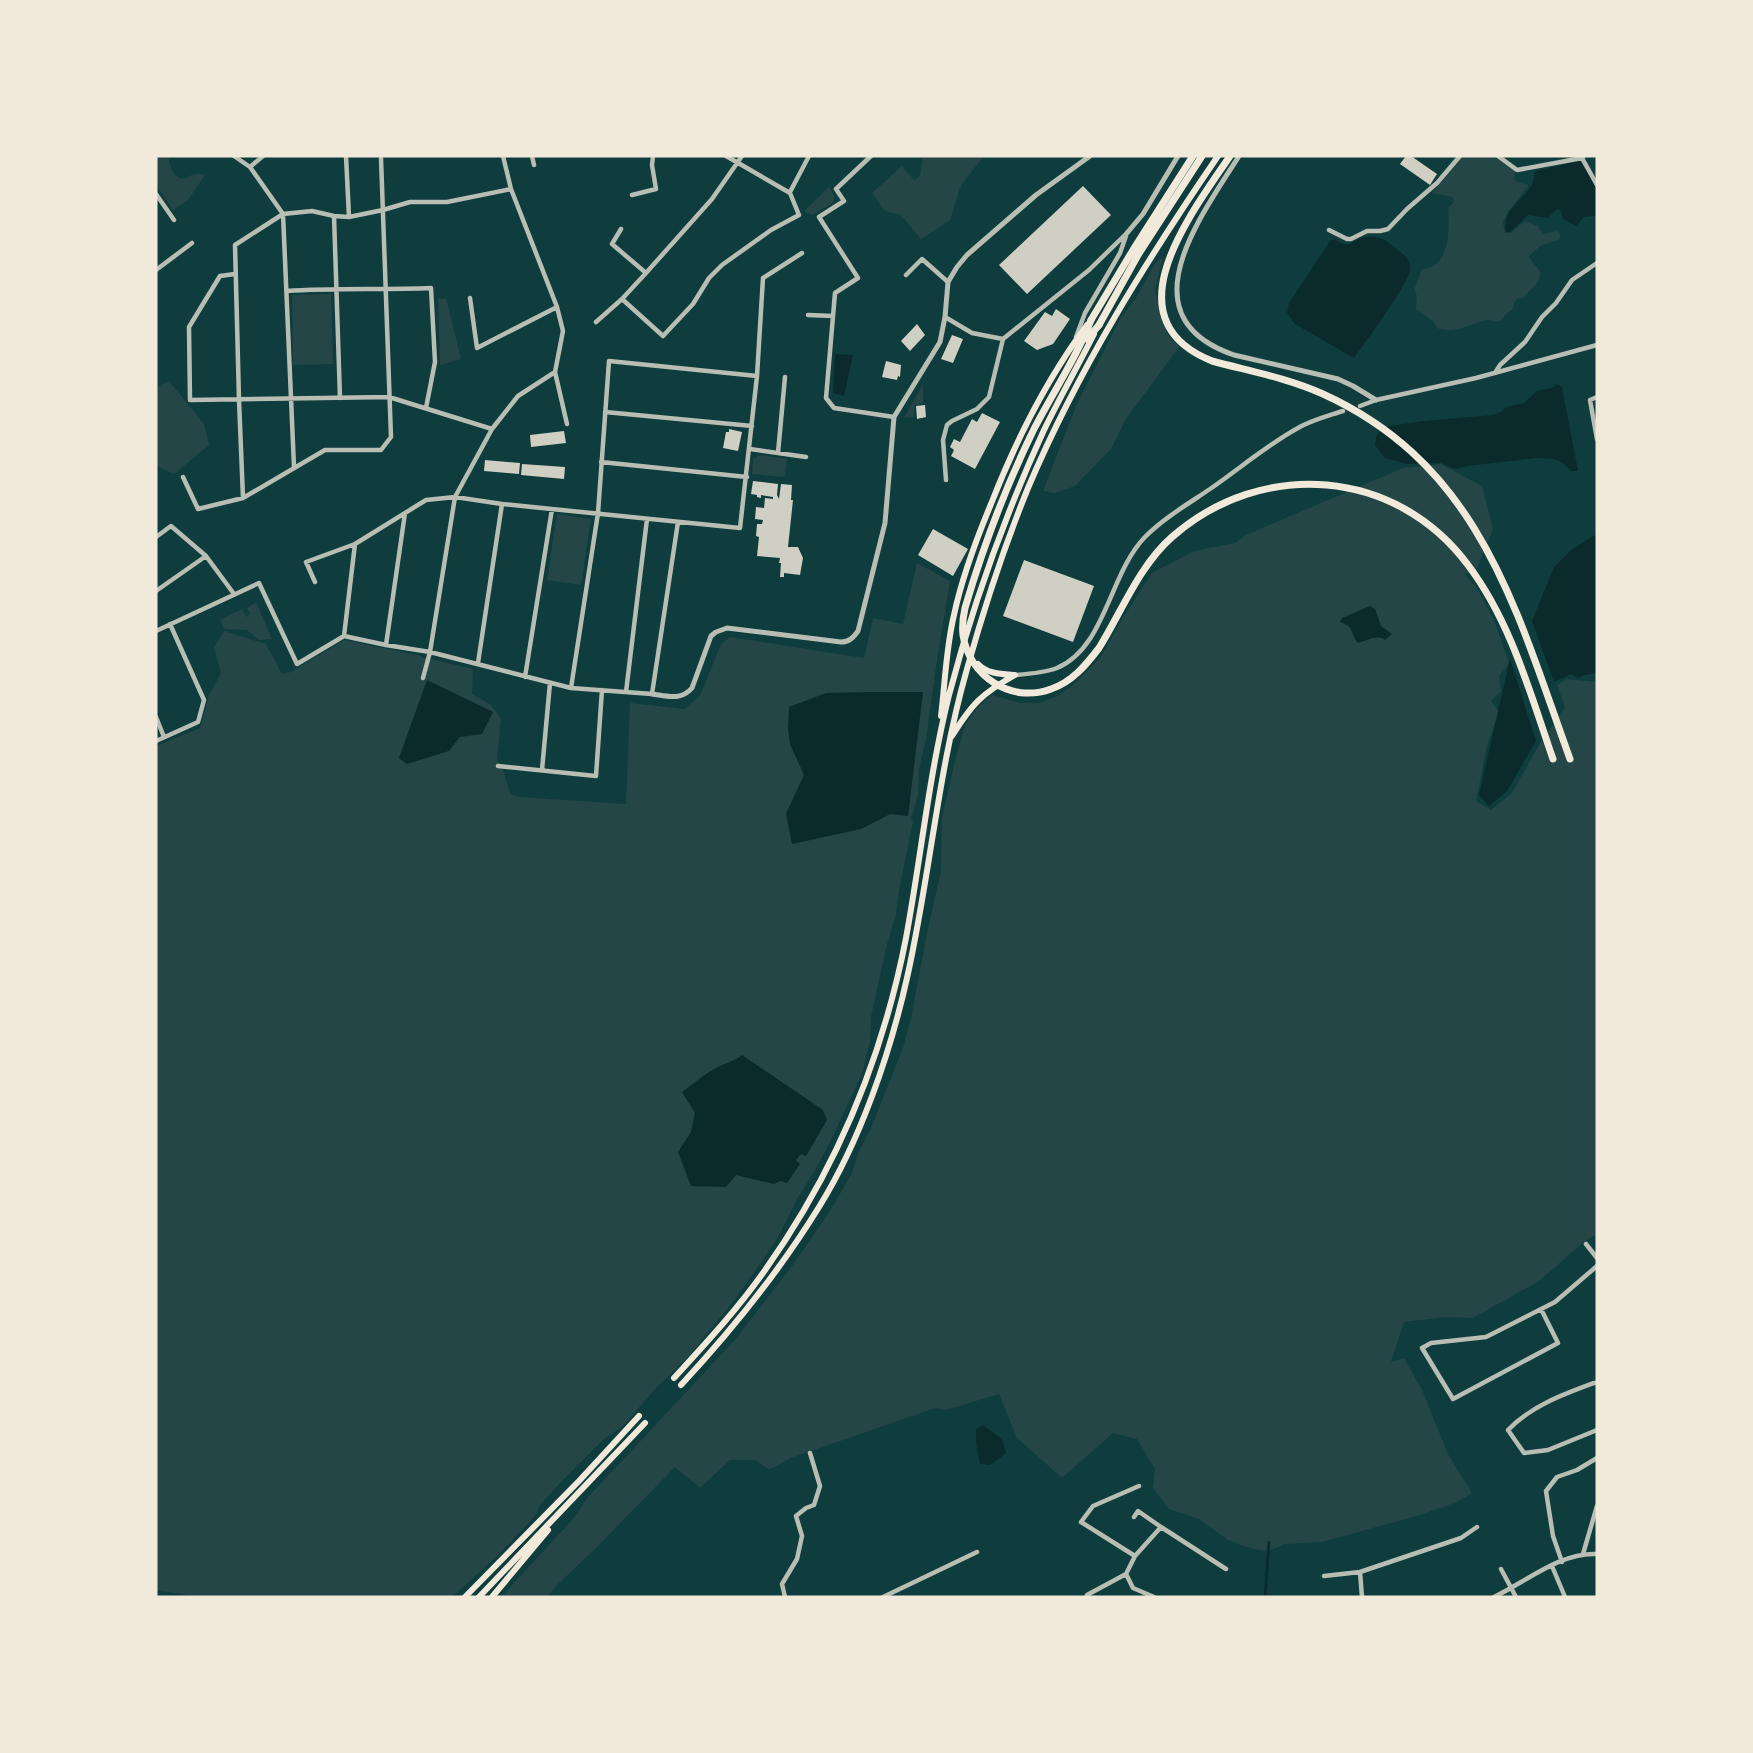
<svg xmlns="http://www.w3.org/2000/svg" width="1753" height="1753" font-family="Karla,sans-serif">
  <style>
    .green { fill: #244646; fill-rule: evenodd }
    .water { fill: #0a2a2b }
    .lines { fill: none; stroke-linecap: round; stroke-linejoin: round }
    .stream { stroke: #0a2a2b; stroke-width: 2.5 }
    .building { fill: #cfcfc3 }
    .minor { stroke: #b8beb3; stroke-width: 4.5 }
    .tertiary { stroke: #b8beb3; stroke-width: 5 }
    .primary { stroke: #f1e9da; stroke-width: 6 }
    .trunk { stroke: #f1e9da; stroke-width: 7 }
    .motorway { stroke: #f1e9da; stroke-width: 7 }
  </style>
  <rect width="100%" height="100%" fill="#0f3d3e"/>
  <path class="green" d="M156 156H168C171 168 171 176 184 179 191 175 197 172 205 175L188 200 173 210 156 185Z
    M923 156H984L961 185 950 220 921 239 901 215 885 211 872 193 902 166 914 180 920 176Z
    M1463 156H1494L1515 171 1514 178 1517 182 1529 185 1508 212 1503 222 1505 233H1511L1525 221 1538 226 1543 234 1557 231 1560 234V237L1558 240 1540 246 1529 256C1532 262 1535 265 1539 270 1545 279 1529 291 1523 298L1517 299 1514 303C1513 313 1511 309 1505 315 1504 316 1504 319 1502 320 1497 324 1491 319 1486 320 1469 325 1455 334 1437 328L1434 322 1416 309 1417 296 1414 290 1422 269C1450 269 1450 227 1448 208L1454 202 1452 197 1432 193Z
    M829 187 834 196 833 203 812 215 810 213 806 214 805 210Z
    M1163 258 1155 289 1163 323 1168 335 1179 347 1126 419 1111 449 1075 486 1055 493 1043 491 1076 406 1120 319 1136 298 1156 262Z
    M331 294 333 364 293 365 292 295Z
    M446 298 461 359 440 365 438 299Z
    M169 381 204 424 209 445 174 474 156 466V387Z
    M923 384V403L914 405V417L904 418Z
    M759 455 787 459 785 477 752 474 753 459Z
    M1441 464 1482 486 1493 529 1475 573 1464 574 1476 586 1494 620 1509 663 1499 677 1501 691 1491 701 1499 712 1487 746 1476 801 1491 810 1512 793 1539 745 1565 707 1557 685 1567 679 1597 682V1234L1585 1241 1539 1281 1473 1318 1445 1317 1404 1322 1391 1362 1404 1358 1422 1390 1448 1454 1472 1493 1457 1502 1420 1515 1322 1542 1285 1544 1268 1551 1253 1549 1228 1540 1199 1519 1169 1509 1153 1488 1155 1469 1137 1439 1113 1433 1062 1478 1017 1438 999 1394 946 1410 935 1408 791 1458 769 1470 756 1460H730L700 1488 675 1467 596 1548 556 1586 547 1597H501L573 1519 588 1497 734 1341 792 1266 830 1211 852 1173 859 1151 871 1128 903 1048 911 1018 928 928 941 871 942 818 955 761 965 725 977 708 992 695 1021 703H1040L1055 697 1071 687 1100 658 1124 616 1152 573 1194 551 1235 543 1246 535 1403 468Z
    M557 514 591 519 581 585 547 580Z
    M917 563 950 581 937 660 926 739 919 769 918 795 911 819 913 821 899 890 896 914 887 944 871 1017 870 1042 862 1074 829 1144 814 1172 797 1199 777 1239 736 1298 689 1356 655 1389 623 1426 604 1439 562 1481 540 1505 535 1516 496 1557 452 1597H200L156 1590V746L200 728 209 695 221 673 214 648 224 631 266 644 282 674 291 672 344 640 422 656V657L473 669 472 694 490 704 501 718 497 759 503 770 508 787 511 794 519 797 626 804 630 703 684 709 700 696 721 644 730 637 864 658 873 618 903 624ZM802 768 890 814 861 829 786 814 804 775Z
    M256 602 272 639 259 640 247 630 224 629 220 620 242 609 247 617 250 614 247 608Z"/>
  <path class="water" d="M1580 161 1597 189 1596 216 1584 217 1576 226 1563 219 1561 211 1557 209 1548 218 1528 215 1510 232H1506C1502 208 1524 201 1533 183 1534 179 1534 175 1535 171Z
    M1364 237C1381 236 1386 240 1399 251 1404 255 1411 260 1410 269 1409 284 1365 342 1354 358L1295 324 1287 313 1289 303 1330 241 1334 239C1351 250 1349 241 1364 237Z
    M835 354 853 355 844 396 833 393Z
    M1558 384 1562 387 1578 471H1571L1564 464 1554 459 1537 458 1467 466 1455 469 1441 463 1407 464 1385 458 1375 445 1377 434 1390 426 1423 421 1493 415 1501 412 1506 407 1524 403 1537 391 1552 388Z
    M1597 534V628H1596L1597 673 1584 675 1578 678 1571 674 1554 682 1532 621 1554 567 1571 550Z
    M1370 606 1375 609 1381 626 1392 634 1385 640C1378 634 1367 640 1358 643 1350 633 1355 627 1340 622L1342 618Z
    M1510 659 1536 741 1507 791 1489 806 1479 795Z
    M427 680 493 712 482 734 460 737 449 751 407 764 399 758Z
    M870 692H923L908 816 890 814 861 829 792 844 786 814 804 775 790 744 788 729 789 707 826 693Z
    M742 1055 823 1110 827 1120 806 1156 801 1154 796 1160 800 1164 787 1183 781 1181 774 1184 736 1175 726 1187 691 1186 678 1152 691 1132 695 1113 682 1092C693 1084 703 1075 716 1068 725 1063 734 1062 742 1055Z
    M983 1425 1002 1439 1006 1453 990 1465 980 1464 976 1443V1429Z"/>
  <g class="lines">
    <path class="stream" d="M1265 1597 1269 1542"/>
  </g>
  <path class="building" d="M1406 156H1411L1437 174 1430 185 1400 164Z
    M1083 186 1111 215 1027 294 999 265Z
    M1056 309 1070 319 1053 344 1037 350 1024 341 1045 312 1052 316Z
    M917 324 925 335 910 351 901 341Z
    M952 335 963 339 953 363 941 359Z
    M886 361 901 365 900 377 898 376 897 380 882 377Z
    M925 405 926 417 917 419 916 406Z
    M982 413 1000 422 975 469 951 456 954 450 950 447 954 439 960 442 972 419 977 422Z
    M729 429 742 432 738 451 723 448 726 432H729Z
    M564 431 566 443 531 447 530 435Z
    M485 460 520 463 519 474 484 471Z
    M522 464 565 467 564 479 521 475Z
    M753 481 778 484 777 495 779 499 781 484 792 485 791 500H793L788 547H798L803 558 800 575 784 573V577H780L781 563H779L780 558 757 556 759 537 756 536 757 524H762L763 520 755 519 756 507 764 508 765 498 773 499V497L761 495V498L757 497V495L751 494Z
    M933 529 968 549 953 576 918 555Z
    M1024 560 1094 586 1073 642 1003 616Z"/>
  <g class="lines">
    <path class="minor" d="M234 156 250 167 283 214 294 467
      M346 156 349 217
      M532 156 534 165
      M871 156 836 189 844 201 819 217 858 278 835 293 826 398 834 408 894 417
      M1498 156 1517 170 1582 158 1584 156
      M1582 158 1597 185
      M250 167 263 156
      M790 192 809 156
      M156 194 174 220
      M632 195 656 189 652 165 653 156
      M334 216 340 398
      M621 229 612 244 646 273 712 199 742 156
      M1329 230 1347 239H1351L1367 231H1380L1388 229 1407 209 1437 183 1460 156
      M156 270 192 243
      M235 274 220 276 189 327 190 400 389 397 492 429
      M906 275 922 259 948 282
      M287 291C335 288 383 290 431 288L435 362 426 408
      M470 298 477 348 557 307
      M622 299 663 336 693 304 709 278 722 265 771 230 799 215 790 193 726 156
      M808 315 833 316
      M945 317 972 333 1003 339
      M596 322 622 299 646 273
      M1076 337 1085 313 1120 253 1126 236
      M555 372 567 424
      M1495 373 1500 365 1525 342 1542 317 1556 303 1572 280 1597 263
      M1597 397 1590 400 1597 439
      M1360 406 1376 400 1476 378 1597 345
      M605 412 752 426
      M750 449 806 457
      M778 453 785 377
      M601 462 747 477
      M183 477 198 509 243 498 325 450H381L391 437 381 158
      M946 480 943 440 947 425 952 421 977 409 989 397 1003 339 1089 270 1127 233
      M243 498 239 400 235 245 283 214 312 211 334 216 349 217 383 210 410 202H447L511 189
      M156 537 171 526 206 556 234 594
      M315 582 306 562 355 544 426 500 455 497 502 504 740 528 757 376 763 278 802 253
      M156 591 206 556
      M156 631 259 583 297 664 344 636 386 645 430 652 571 688 652 694 678 522
      M344 636 355 544
      M386 645 405 513
      M478 663 502 504
      M1015 675C1029 674 1044 673 1057 668 1106 647 1109 574 1145 537 1164 518 1188 504 1210 489 1239 469 1267 445 1298 428 1312 420 1328 416 1343 411
      M525 677 552 509
      M423 678 430 652 455 497 492 429 518 396 555 372 563 331 557 307 511 189 503 156
      M571 688 598 513 609 361 757 376
      M626 692 647 519
      M156 717 164 737
      M156 741 198 722 204 700 170 624
      M498 766 596 776 602 690
      M542 770 550 683
      M1586 1244 1597 1258
      M1541 1309 1558 1343 1453 1399 1422 1348 1431 1343 1486 1337 1555 1302 1597 1266
      M1597 1383H1594C1564 1394 1531 1406 1508 1430L1524 1453 1548 1450 1597 1430
      M1134 1517 1138 1511 1161 1527
      M1583 1554 1597 1506
      M1135 1556 1081 1522 1093 1506 1139 1486
      M1562 1562 1553 1536 1546 1491 1557 1477 1577 1470 1597 1458
      M1552 1566 1565 1597
      M1501 1569 1516 1597
      M1126 1574 1135 1556 1161 1527 1226 1569
      M1324 1576 1360 1572
      M785 1597 782 1584 797 1559 802 1536 796 1516 806 1508 814 1505 820 1486 810 1453
      M883 1597 977 1552
      M1089 1597 1087 1595 1126 1574 1133 1588 1154 1597
      M1362 1597 1360 1572 1461 1538 1477 1527
      M1494 1597C1526 1582 1560 1552 1597 1554"/>
    <path class="tertiary" d="M1239 156C1200 218 1124 317 1234 355L1338 379 1353 386 1376 400
      M1127 233 1143 214 1178 156
      M652 694C667 696 681 701 692 688L711 636 716 632 727 628 841 642C849 642 853 638 858 631L885 523 894 417 940 342 945 317 948 282 957 267 967 255 1036 195 1090 156"/>
    <path class="primary" d="M941 716C945 683 946 648 954 615 962 577 976 540 991 504 1016 440 1046 380 1087 325
      M952 736C972 704 981 694 1015 675 1001 674 988 674 978 664
      M674 1378C705 1344 736 1311 763 1273 836 1171 882 1061 906 938 921 857 929 775 949 695 973 604 1005 515 1044 430 1060 397 1078 366 1094 334
      M681 1385C732 1330 779 1272 819 1207 860 1141 890 1054 907 978 930 876 938 770 967 669 984 608 1004 547 1028 488 1078 370 1146 261 1218 156
      M465 1597 579 1481 639 1416
      M479 1597 645 1423
      M492 1597 548 1530"/>
    <path class="trunk" d="M1091 320 1133 250 1193 156
      M1099 325 1138 255 1202 156"/>
    <path class="motorway" d="M1230 156C1191 214 1108 319 1212 361 1249 371 1288 378 1323 394 1481 466 1516 610 1570 759
      M1091 320C1076 359 1053 392 1034 429 1006 486 983 547 965 608 963 617 962 626 963 635 969 676 1011 704 1051 689 1072 682 1086 665 1099 648 1122 611 1139 566 1172 537 1262 458 1396 468 1468 565 1511 622 1530 693 1553 759
      M1087 339 1099 325"/>
  </g>
  <rect width="1753" height="1753" fill="none" stroke="#f1e9da" stroke-width="315"/>
</svg>
